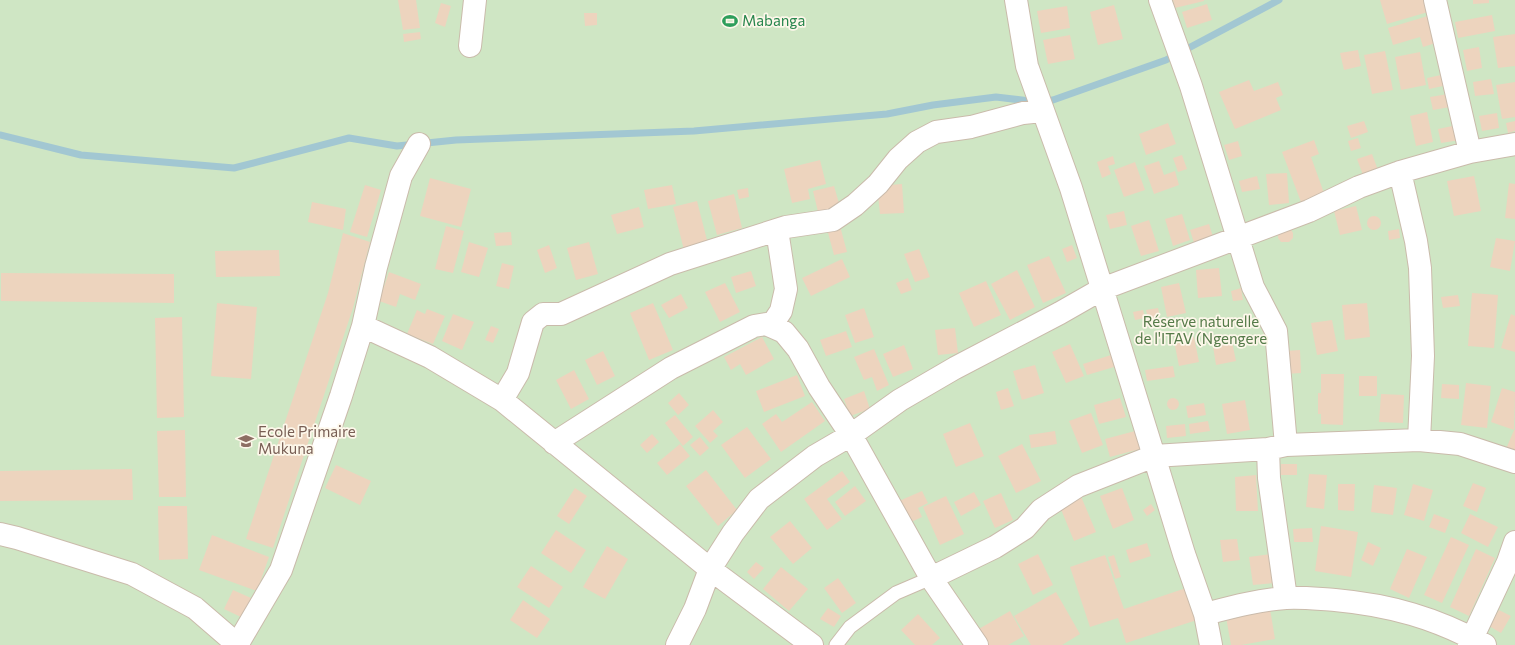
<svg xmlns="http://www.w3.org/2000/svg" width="1515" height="645" font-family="Commissioner,sans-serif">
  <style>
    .green { fill: #cfe6c4 }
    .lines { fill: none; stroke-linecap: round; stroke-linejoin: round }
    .stream { stroke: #a2c7d2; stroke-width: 7 }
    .building { fill: #edd4be }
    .service-casing { stroke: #cabbab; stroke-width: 15 }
    .minor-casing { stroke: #cabbab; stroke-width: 24 }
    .tertiary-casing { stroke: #cabbab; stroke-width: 24 }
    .service { stroke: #fff; stroke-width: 13 }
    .minor { stroke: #fff; stroke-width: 22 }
    .tertiary { stroke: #fff; stroke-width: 22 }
    .labels { text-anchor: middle; stroke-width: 3.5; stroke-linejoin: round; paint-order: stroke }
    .leisure-label { font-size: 15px; fill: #27864d; stroke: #fdf7ea; text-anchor: start }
    .park-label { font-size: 15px; fill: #547a48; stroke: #fdf7ea }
    .education-label { font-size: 15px; fill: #785e54; stroke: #fdf7ea; text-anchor: start }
  </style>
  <rect width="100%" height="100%" fill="#faf3e4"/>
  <path class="green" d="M0 0H1515V645H0Z"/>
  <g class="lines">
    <path class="stream" d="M0 135 81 155 234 168 349 138 397 146 456 140 694 131 887 114 933 105 996 97 1038 102 1053 100 1166 60 1279 0"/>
  </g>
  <path class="building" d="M398 0H416L420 28 403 30Z
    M1173 0H1204V1L1175 8Z
    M1380 0H1424L1428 12 1387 24Z
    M1473 0H1489V3L1473 4Z
    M441 3 451 6 445 27 435 23Z
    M1207 4 1212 20 1187 28 1182 12Z
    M1114 5 1123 39 1098 45 1090 12Z
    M1067 6 1070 28 1041 33 1037 11Z
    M584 13H597V25L585 26Z
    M1431 15 1439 42 1423 47 1420 37 1393 45 1388 28Z
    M1492 15 1495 31 1458 38 1455 22Z
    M420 32 421 39 404 42 403 34Z
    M1515 34V66L1498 68 1493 37Z
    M1070 35 1075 59 1048 64 1043 40Z
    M1479 47 1482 68 1467 71 1463 50Z
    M1358 50 1361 66 1344 70 1340 53Z
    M1385 51 1393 90 1372 94 1364 55Z
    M1420 52 1426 85 1401 90 1395 57Z
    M1441 75 1443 86 1429 89 1427 78Z
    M1491 79 1494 94 1475 96 1473 82Z
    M1249 80 1254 91 1278 82 1283 95 1276 98 1281 110 1235 129 1219 92Z
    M1515 82V117L1502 119 1496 85Z
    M1448 94 1450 107 1433 110 1430 97Z
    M1427 112 1433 142 1416 146 1410 116Z
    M1497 113 1499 128 1482 131 1479 116Z
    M1364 121 1368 132 1351 138 1347 126Z
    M1515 121V131L1508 133 1506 123Z
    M1168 123 1176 144 1146 155 1139 134Z
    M1457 125 1460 140 1441 143 1438 129Z
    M1358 138 1361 148 1351 151 1348 141Z
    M1314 140 1319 154 1311 157 1324 193 1301 202 1282 152Z
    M1238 141 1242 156 1229 160 1224 145Z
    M1372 154 1378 170 1363 175 1357 159Z
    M1182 155 1187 169 1178 172 1173 158Z
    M1113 156 1115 164 1108 166 1111 174 1102 178 1097 162Z
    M820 160 826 184 808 189 810 199 792 203 784 169Z
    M1159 161 1164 175 1175 171 1179 185 1154 194 1144 166Z
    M1135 162 1145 190 1124 197 1114 170Z
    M1287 173 1289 203 1269 205 1266 174Z
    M1257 176 1260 189 1242 192 1239 181Z
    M1474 176 1481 211 1454 216 1447 181Z
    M430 178 471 189 461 227 420 216Z
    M1509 183 1515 184V219L1505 218Z
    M902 184 904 213 880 214 877 186Z
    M365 185 381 190 367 237 350 232Z
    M672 185 676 204 648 209 644 190Z
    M834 186 841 210 819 216 813 191Z
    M748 188 749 197 739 199 737 190Z
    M734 194 742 228 717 235 708 201Z
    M697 201 708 244 684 250 673 207Z
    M312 202 346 209 343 230 308 222Z
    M1356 206 1362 230 1340 235 1334 211Z
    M639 207 644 227 617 234 611 215Z
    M1124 211 1127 225 1110 229 1106 215Z
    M1182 214 1190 240 1173 246 1165 219Z
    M1367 223a7 7 0 1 1 14 0a7 7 0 1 1-14 0Z
    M1149 220 1159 251 1141 256 1131 226Z
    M1209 224 1213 237 1194 243 1190 230Z
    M446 226 464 231 453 273 435 269Z
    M840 226 847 252 834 255 827 229Z
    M1290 228 1293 233V238L1289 242H1281L1278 238V233Z
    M1399 229 1400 238 1389 240 1388 231Z
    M511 232 512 245 496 246 494 233Z
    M343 233 370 242 353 308 273 548 246 539 328 293Z
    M1496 238 1515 241 1510 271 1490 267Z
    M469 242 488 248 479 277 461 272Z
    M589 242 598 274 576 280 567 248Z
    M549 245 557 268 545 273 537 250Z
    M1072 245 1077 258 1067 262 1062 249Z
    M919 249 930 277 915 282 904 254Z
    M279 250 280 276 216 277 215 251Z
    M1049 256 1066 293 1043 303 1027 265Z
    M842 259 850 277 811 296 802 278Z
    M502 263 514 266 509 289 496 286Z
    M1219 268 1222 296 1198 298 1196 270Z
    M1017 270 1035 307 1010 320 991 284Z
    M751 271 756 286 736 293 731 277Z
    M389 272 421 284 415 300 400 294 396 307 379 301Z
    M1 273 174 274V303L1 301Z
    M908 278 912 290 901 294 896 283Z
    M986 281 1001 315 974 327 959 293Z
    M725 283 740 312 720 322 705 292Z
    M1179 283 1186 313 1167 317 1161 287Z
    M1241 288 1243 300 1233 301 1231 291Z
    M1472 293 1498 295 1494 348 1468 346Z
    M681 294 688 308 669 318 661 305Z
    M1458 295 1460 306 1443 308 1441 297Z
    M217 303 257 307 251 379 211 376Z
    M653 303 673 350 649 360 630 313Z
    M1367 303 1370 337 1345 340 1342 305Z
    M864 308 874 337 855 343 845 315Z
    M1158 308 1160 317 1148 319 1146 310Z
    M427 309 445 316 433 344 407 334 417 310 425 314Z
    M1143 310 1145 318 1135 320 1133 312Z
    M453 314 474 322 462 350 442 341Z
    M1511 314 1515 316V352L1501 348Z
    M182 317 184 417 157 418 155 318Z
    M1332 320 1338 351 1317 355 1311 323Z
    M491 326 499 329 493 343 485 340Z
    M955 328 958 353 938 355 935 330Z
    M846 331 852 347 826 356 820 340Z
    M762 337 774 359 746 375 740 364 731 370 724 357Z
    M1194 337 1199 362 1179 366 1174 341Z
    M1231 337 1236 361 1216 365 1212 340Z
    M1070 344 1084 376 1066 383 1052 352Z
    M904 345 913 369 893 377 883 354Z
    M874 349 889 385 877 391 872 377 864 380 854 357Z
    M1300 350 1301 373 1285 374 1284 351Z
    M603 351 615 376 597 385 585 360Z
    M1111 355 1114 367 1087 375 1083 364Z
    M1035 365 1044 393 1022 400 1013 371Z
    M1173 366 1175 377 1147 381 1145 370Z
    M574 370 589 399 571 409 556 380Z
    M1321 374H1344L1343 425 1321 424V414H1318V393H1321Z
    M797 375 805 396 764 412 756 391Z
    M1359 376H1377V396H1359Z
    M1466 383 1491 386 1487 428 1461 425Z
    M1442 384 1459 385V399L1441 398Z
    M1008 388 1014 406 1001 410 996 392Z
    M1502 388 1515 392 1514 430 1491 422Z
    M864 391 870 409 850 416 844 399Z
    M679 393 689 405 678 415 668 403Z
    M1381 394 1404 395 1403 423 1379 422Z
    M1120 398 1126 417 1099 424 1094 405Z
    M1167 404a6 6 0 1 1 12 0a6 6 0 1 1-12 0Z
    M1245 400 1250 430 1227 434 1222 404Z
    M812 402 825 421 781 452 762 424 776 414 782 422Z
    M1204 403 1206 415 1188 418 1186 406Z
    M713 410 723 422 713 431 718 436 710 443 695 426Z
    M1091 413 1103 445 1082 453 1069 421Z
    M675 415 693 437 683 446 665 423Z
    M1208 421 1210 431 1190 434 1189 424Z
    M970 423 984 456 956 467 943 434Z
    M1185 424 1186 436 1167 438 1166 426Z
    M747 427 771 459 745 478 721 445Z
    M185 430 186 497H159L157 431Z
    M1514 430H1515V453L1506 449Z
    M1055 431 1057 444 1031 448 1029 435Z
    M1135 431 1140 449 1110 457 1105 439Z
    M652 434 659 442 647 453 640 445Z
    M700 437 709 448 700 456 690 445Z
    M680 444 690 456 667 475 657 463Z
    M1022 444 1041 481 1016 493 998 456Z
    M1281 464H1297V475H1281Z
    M336 465 371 481 360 505 325 488Z
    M132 469 133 500 0 501V471Z
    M706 470 737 510 718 526 686 486Z
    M842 471 850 482 827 499 842 519 827 530 804 499Z
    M1309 474 1327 475 1324 509 1306 507Z
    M1256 475 1258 511H1236L1235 477Z
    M1473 483 1486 488 1477 512 1463 506Z
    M1338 484H1355L1354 511 1338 510Z
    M1413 484 1433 490 1424 521 1404 515Z
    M1374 485 1397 488 1393 515 1371 512Z
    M855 486 866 501 845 516 835 502Z
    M575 488 587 496 569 524 557 516Z
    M1122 488 1134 520 1113 529 1100 496Z
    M922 491 928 503 918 508 922 517 909 523 899 501Z
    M974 492 981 505 961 516 954 502Z
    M1001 493 1013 520 995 528 983 501Z
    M1080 494 1096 532 1074 541 1058 502Z
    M946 496 964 534 940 545 923 507Z
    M1151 504 1155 510 1147 516 1143 510Z
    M158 506H187L188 559 159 560Z
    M1434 514 1450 520 1445 533 1429 527Z
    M1470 514 1498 527 1488 547 1461 533Z
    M790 521 812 548 793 564 770 537Z
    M1321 526 1358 532 1351 577 1315 571Z
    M1312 528 1313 542H1294L1293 529Z
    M556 530 586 550 571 573 541 553Z
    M212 535 269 557 257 591 199 570Z
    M1451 537 1469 545 1442 603 1424 595Z
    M1237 539 1240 560 1223 562 1220 540Z
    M1368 542 1381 548 1373 566 1361 560Z
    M1147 543 1151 556 1130 563 1126 550Z
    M607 546 628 559 605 599 583 587Z
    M1407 549 1427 557 1409 598 1390 589Z
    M1476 549 1495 558 1469 616 1450 607Z
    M1038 554 1053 585 1033 595 1018 564Z
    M1271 554 1274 583 1253 585 1249 557Z
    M1105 555 1124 609 1186 588 1197 620 1126 643 1118 618 1090 627 1070 567Z
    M1114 555 1121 577 1115 579 1108 557Z
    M756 562 764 568 754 579 747 572Z
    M531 566 563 587 549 608 517 587Z
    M781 567 808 589 789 611 763 589Z
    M838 578 856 603 842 613 824 588Z
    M233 590 251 598 243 618 224 609Z
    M1056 592 1080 634 1062 645H1031L1014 616Z
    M523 600 550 619 537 638 510 620Z
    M828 608 841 616 834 627 820 619Z
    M1270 609 1275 639 1241 645H1231L1226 617Z
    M1499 610 1511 616 1501 633 1489 626Z
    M1010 611 1024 636 1008 645H986L977 630Z
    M918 614 940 638 932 645H915L901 630Z"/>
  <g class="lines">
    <defs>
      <path id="service" d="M836 645 850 627 896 593 931 578"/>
      <path id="minor" d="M1016 0 1027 66 1071 188 1154 456 1184 554 1205 614 1211 645
        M1160 0 1191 86 1253 287 1276 331 1286 445
        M1435 0 1470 152
        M470 46 475 0
        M1400 172 1416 241 1420 268 1423 356 1419 440
        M363 326 430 357 502 400 710 569 812 645
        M771 326 781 311 786 289 777 230
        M502 400 518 373 533 322 543 314H561L670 264 786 227 833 220 855 205 878 184 898 159 917 142 936 132 971 127 1023 113 1042 111
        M554 443 671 368 754 326 766 324 784 332 798 349 819 387 851 435 931 578 977 645
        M1268 449 1269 478 1286 598
        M931 578 995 547 1025 528 1041 510 1078 486 1154 456 1268 449 1286 445 1419 440 1460 444 1515 462
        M1205 614C1232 607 1258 600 1286 598 1302 597 1318 599 1335 600 1390 605 1436 618 1485 645
        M237 645 281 570 341 396 363 326 376 267 401 176 419 144
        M677 645 695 609 710 569 733 533 759 499 815 456 851 435 900 400 955 368 1060 313 1102 289 1309 211 1359 187 1400 172 1470 152 1515 144
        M1469 645 1508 562 1515 542"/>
      <path id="tertiary" d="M0 534 17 538 132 574 195 608 238 645"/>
    </defs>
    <use href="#service" class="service-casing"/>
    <use href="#minor" class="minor-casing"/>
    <use href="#tertiary" class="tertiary-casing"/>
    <use href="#service" class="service"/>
    <use href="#minor" class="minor"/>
    <use href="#tertiary" class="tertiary"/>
  </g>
  <defs>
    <symbol id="stadium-bare" viewBox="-9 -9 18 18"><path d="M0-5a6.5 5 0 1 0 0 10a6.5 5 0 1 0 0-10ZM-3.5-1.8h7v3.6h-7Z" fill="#2e9e5b" stroke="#fdf7ea" stroke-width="2.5" paint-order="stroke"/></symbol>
    <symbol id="school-bare" viewBox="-9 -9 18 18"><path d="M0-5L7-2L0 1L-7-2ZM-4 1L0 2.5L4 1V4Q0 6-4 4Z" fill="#8d6e63" stroke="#fdf7ea" stroke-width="2.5" paint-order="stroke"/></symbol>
  </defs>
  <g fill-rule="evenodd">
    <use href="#stadium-bare" x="719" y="10" width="22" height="22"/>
    <use href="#school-bare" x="235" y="430" width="22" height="22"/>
  </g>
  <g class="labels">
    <g class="leisure-label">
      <text x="742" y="26">Mabanga</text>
    </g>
    <g class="park-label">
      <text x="1201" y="327">Réserve naturelle<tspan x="1201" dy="17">de l'ITAV (Ngengere</tspan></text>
    </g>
    <g class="education-label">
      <text x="258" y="437">Ecole Primaire<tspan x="258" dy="17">Mukuna</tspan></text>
    </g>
  </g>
</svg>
